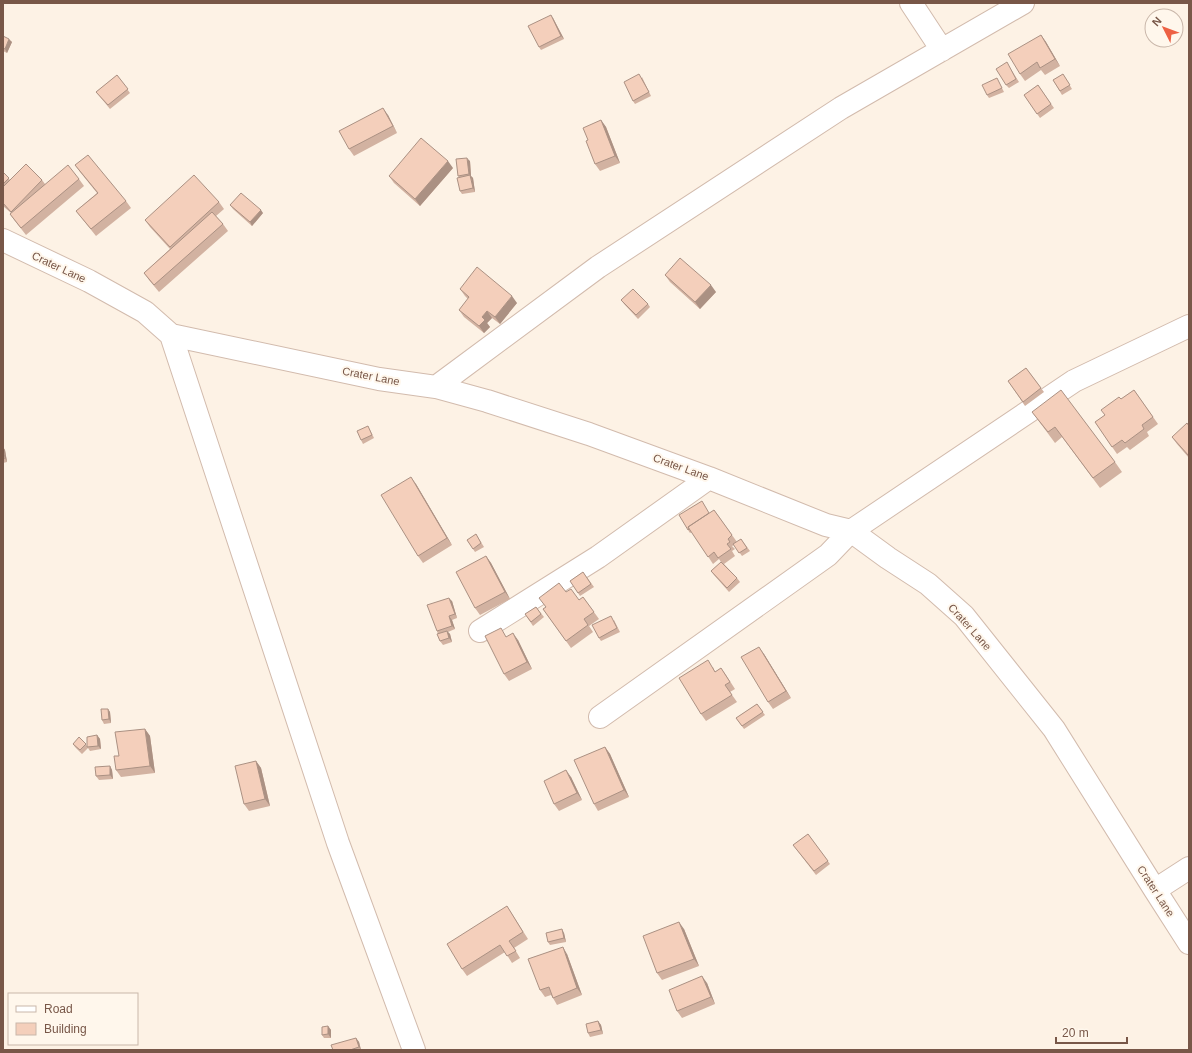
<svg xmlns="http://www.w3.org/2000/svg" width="1192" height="1053" font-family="Helvetica,sans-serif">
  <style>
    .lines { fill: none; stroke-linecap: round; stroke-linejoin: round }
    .minor-casing { stroke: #d2bbad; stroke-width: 24 }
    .minor { stroke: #fff; stroke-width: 22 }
    .wall { fill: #d2b2a1 }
    .shaded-wall { fill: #ab9183 }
    .building { fill: #f4cfbb; stroke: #ab9183 }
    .labels { text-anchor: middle; stroke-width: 4; stroke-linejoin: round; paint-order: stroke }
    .street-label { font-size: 11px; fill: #785748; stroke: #fff7ec }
  </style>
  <rect width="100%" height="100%" fill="#fdf2e5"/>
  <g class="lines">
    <defs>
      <path id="minor" d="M911 3 942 50
        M3 240 89 281 145 312 171 335 379 379 436 387 487 401 589 434 709 478 826 525 851 531 888 558 928 584 964 616 1054 729 1155 890 1189 943
        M171 335 338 843 414 1050
        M436 387 598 267 841 108 1023 3
        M480 631 598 557 709 478
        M600 717 828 555 851 531 1074 381 1189 326
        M1155 890 1189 868"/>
    </defs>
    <use href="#minor" class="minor-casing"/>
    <use href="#minor" class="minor"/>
  </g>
  <path class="wall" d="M553 18 564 39 541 50 539 47Z
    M1041 35 1046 42 1060 66 1045 75 1041 70 1025 81 1020 74Z
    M3 36 12 42 7 53 3 51Z
    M1009 66 1019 82 1009 88 1006 85Z
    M1063 74 1072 89 1062 95 1053 80Z
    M117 75 130 93 110 109 96 92Z
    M642 77 651 96 635 104 633 101Z
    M999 82 1004 92 989 98 987 95Z
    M1038 85 1054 108 1040 118 1024 95Z
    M388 115 397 133 354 156 349 149Z
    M601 120 606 127 620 163 600 171 595 164 588 140Z
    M470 161 471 176 473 178 475 192 462 194 460 191 459 177 458 176Z
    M75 165 126 201 131 208 96 236 76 211 97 193 80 172Z
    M453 168 420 206 394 183 389 176Z
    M3 172 10 180H42L45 184 79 179 84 186 26 235 15 221 10 214 11 213 3 206Z
    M219 202 224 209 216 216 223 224 228 231 159 292 149 280 144 273 170 249 150 227 145 220Z
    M230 205 263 213 252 226 233 209Z
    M665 275 716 292 700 309 670 282Z
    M460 289 517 303 500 324 492 318 487 323 490 327 484 333 464 317 459 310 468 299 465 296Z
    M621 300 648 304 650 307 638 319 624 304Z
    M1026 368 1044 392 1025 406 1008 381Z
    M1134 390 1158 424 1147 432 1149 436 1130 450 1127 447 1117 454 1095 422 1105 415 1121 399Z
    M1032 412 1115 462 1122 472 1100 488 1062 437 1055 443Z
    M1189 426V458L1177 444 1172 437Z
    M370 430 374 438 363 444 361 440Z
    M3 447 5 450 7 462 3 463Z
    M416 484 452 545 423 563 418 556Z
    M714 510 737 542 741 539 750 551 742 556 734 545 732 546 735 549 732 551 735 556 724 564 737 578 740 582 729 592 714 575 711 571 721 562 719 559 713 564 692 532 690 533 688 530Z
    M476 534 484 547 475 552 467 540Z
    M486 556 491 563 510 599 480 615 475 608Z
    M583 572 594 587 580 596 570 581Z
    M566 592 579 600 583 597 599 619 589 626 593 632 571 648 543 609Z
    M452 601 457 618 452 620 455 629 448 632 450 634 452 642 443 645 440 641 438 634 437 631Z
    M536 607 544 617 533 626 525 614Z
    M614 620 620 632 601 641 599 638Z
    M518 640 532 669 509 681 504 674Z
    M764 654 791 698 773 709 768 702Z
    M713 667 715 672 721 668 726 675 735 689 730 692 737 702 706 721 701 714Z
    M757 704 765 715 744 729 736 718Z
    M108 709 110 712 111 723 104 724 102 720Z
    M145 729 150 736 155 773 121 777 116 770 119 756Z
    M97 735 100 739 101 749 90 751 88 748 82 754 75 747 73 744H86L87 747Z
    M605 747 610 754 629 797 598 811 594 804Z
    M256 761 261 768 270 806 249 811 244 804Z
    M110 766 112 770 113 779 99 780 96 776Z
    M571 777 582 800 559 811 554 804Z
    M808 834 830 864 816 875 793 845Z
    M507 906 528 939 514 948 520 958 512 963 505 952 467 976 462 969Z
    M684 929 699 966 662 980 657 973Z
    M564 933 566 942 550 945 548 942Z
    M567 954 582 995 557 1005 553 998 551 995 545 997 540 990Z
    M707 983 715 1004 682 1018 677 1011Z
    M598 1021 601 1025 603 1034 590 1037 588 1033Z
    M328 1026 331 1030V1038H324L322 1035Z
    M356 1038 359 1042 361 1050H333Z"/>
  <path class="shaded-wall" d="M551 15 553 18 564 39 561 36Z
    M1041 35 1046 42 1060 66 1055 59Z
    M9 39 12 42 7 53 5 49Z
    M383 108 388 115 397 133 393 126Z
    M601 120 606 127 620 163 615 156Z
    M467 158 470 161 471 176 473 178 475 192 473 188 471 177 469 174Z
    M448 161 453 168 420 206 415 199Z
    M261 210 263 213 252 226 250 222Z
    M711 285 716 292 700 309 695 302Z
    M512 296 517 303 500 324 495 317Z
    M487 311 492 318 487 323 490 327 484 333 479 326 482 317Z
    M3 447 5 450 7 462 5 458Z
    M411 477 416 484 452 545 447 538Z
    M486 556 491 563 510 599 505 592Z
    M449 598 452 601 457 618 455 614Z
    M449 616 452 620 455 629 452 626Z
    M447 631 450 634 452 642 449 638Z
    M513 633 518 640 532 669 527 662Z
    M759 647 764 654 791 698 786 691Z
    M108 709 110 712 111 723 109 719Z
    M145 729 150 736 155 773 150 766Z
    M97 735 100 739 101 749 98 746Z
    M605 747 610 754 629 797 624 790Z
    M256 761 261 768 270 806 265 799Z
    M110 766 112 770 113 779 110 775Z
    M566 770 571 777 582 800 577 793Z
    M679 922 684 929 699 966 694 959Z
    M562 929 564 933 566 942 564 938Z
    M563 947 567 954 582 995 577 988Z
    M702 976 707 983 715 1004 711 997Z
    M598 1021 601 1025 603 1034 601 1030Z
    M328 1026 331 1030V1038L328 1034Z
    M356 1038 359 1042 361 1050 359 1047Z"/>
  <path class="building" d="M551 15 561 36 539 47 528 26Z
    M1041 35 1055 59 1040 68 1037 62 1020 74 1008 54Z
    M3 36 9 39 5 49 3 48Z
    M1007 62 1016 79 1006 85 996 69Z
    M639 74 649 92 633 101 624 82Z
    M1063 74 1070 85 1060 91 1053 80Z
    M117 75 128 89 108 105 96 92Z
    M997 78 1002 88 987 95 982 85Z
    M1038 85 1051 104 1037 114 1024 95Z
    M383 108 393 126 349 149 339 131Z
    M601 120 615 156 595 164 586 141 588 140 583 128Z
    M421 138 448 161 415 199 389 176Z
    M88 155 126 201 91 229 76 211 98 193 75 165Z
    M467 158 469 174 458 176 456 159Z
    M26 164 42 180 11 212 3 203V187Z
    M68 165 79 179 21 228 10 214Z
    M3 172 9 178 3 184Z
    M194 175 219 202 170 247 145 220Z
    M470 175 473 188 460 191 457 178Z
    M241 193 261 210 250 222 230 205Z
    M212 212 223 224 154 285 144 273Z
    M680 258 711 285 695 302 665 275Z
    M477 267 512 296 495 317 487 311 482 317 485 320 479 326 459 310 469 297 460 289Z
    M633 289 648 304 636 315 621 300Z
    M1026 368 1041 388 1023 402 1008 381Z
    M1061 390 1115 462 1093 478 1055 427 1048 432 1032 412Z
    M1134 390 1153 417 1142 425 1144 429 1125 443 1122 440 1112 447 1095 422 1105 415 1101 410 1119 397 1121 399Z
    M1187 423 1189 426V456L1172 437Z
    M368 426 372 435 361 440 357 431Z
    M3 449 5 458 3 459Z
    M411 477 447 538 418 556 381 495Z
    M702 501 709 513 688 527 689 529 688 530 679 515Z
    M714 510 732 535 728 539 730 542 727 544 731 549 718 558 714 552 708 557 688 527Z
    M476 534 481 543 473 549 467 540Z
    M741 539 747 548 739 553 733 544Z
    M486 556 505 592 475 608 456 572Z
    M721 562 737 578 727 588 711 571Z
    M583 572 591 584 578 593 570 581Z
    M559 583 566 592 571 589 579 600 583 597 594 612 584 619 588 625 566 641 543 609 546 607 539 598Z
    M449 598 455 614 449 616 452 626 437 631 427 605Z
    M536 607 541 614 531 622 525 614Z
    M611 616 617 628 599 638 592 625Z
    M501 628 506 637 513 633 527 662 504 674 485 636Z
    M447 631 449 638 440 641 437 634Z
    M759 647 786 691 768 702 741 657Z
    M708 660 715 672 721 668 730 682 725 685 732 695 701 714 679 678Z
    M757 704 763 712 742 726 736 718Z
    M101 709H108L109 719 102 720Z
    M145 729 150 766 116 770 114 756H119L115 732Z
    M97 735 98 746 87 747V737Z
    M79 737 86 744 80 750 73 744Z
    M605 747 624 790 594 804 574 760Z
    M256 761 265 799 244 804 235 766Z
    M110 766V775L96 776 95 767Z
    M566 770 577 793 554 804 544 781Z
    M808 834 828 861 814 871 793 845Z
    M507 906 523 932 509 941 516 951 507 956 500 945 462 969 447 944Z
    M679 922 694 959 657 973 643 936Z
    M562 929 564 938 548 942 546 933Z
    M563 947 577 988 553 998 549 987 540 990 528 959Z
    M702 976 711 997 677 1011 669 990Z
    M598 1021 601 1030 588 1033 586 1024Z
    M328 1026V1034L322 1035V1027Z
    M356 1038 359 1047 350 1050H333L331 1045Z"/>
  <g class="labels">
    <g class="street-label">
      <text transform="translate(59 267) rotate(25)" y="4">Crater Lane</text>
      <text transform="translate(371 376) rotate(11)" y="4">Crater Lane</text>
      <text transform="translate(681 467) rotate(20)" y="4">Crater Lane</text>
      <text transform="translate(970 627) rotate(48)" y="4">Crater Lane</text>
      <text transform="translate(1156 891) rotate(57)" y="4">Crater Lane</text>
    </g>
  </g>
  <rect width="1192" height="1053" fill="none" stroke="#785748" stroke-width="8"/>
  <rect x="8" y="993" width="130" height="52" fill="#fff7ec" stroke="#c9b7aa"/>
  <rect x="16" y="1006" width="20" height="6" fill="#ffffff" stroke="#c9b7aa"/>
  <text x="44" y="1013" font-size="12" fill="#785748">Road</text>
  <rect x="16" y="1023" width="20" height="12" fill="#f4cfbb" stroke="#c9b7aa"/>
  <text x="44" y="1033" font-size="12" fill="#785748">Building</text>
  <g transform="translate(1164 28) rotate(312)"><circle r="19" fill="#fff7ec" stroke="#c9b7aa"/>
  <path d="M0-3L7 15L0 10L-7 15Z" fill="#ed6144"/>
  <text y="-6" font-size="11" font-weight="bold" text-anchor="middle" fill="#785748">N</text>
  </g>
  <path d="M1056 1037v6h71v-6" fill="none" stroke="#785748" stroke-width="2"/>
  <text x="1062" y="1037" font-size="12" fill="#785748" stroke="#fff7ec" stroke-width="3" paint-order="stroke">20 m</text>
</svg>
